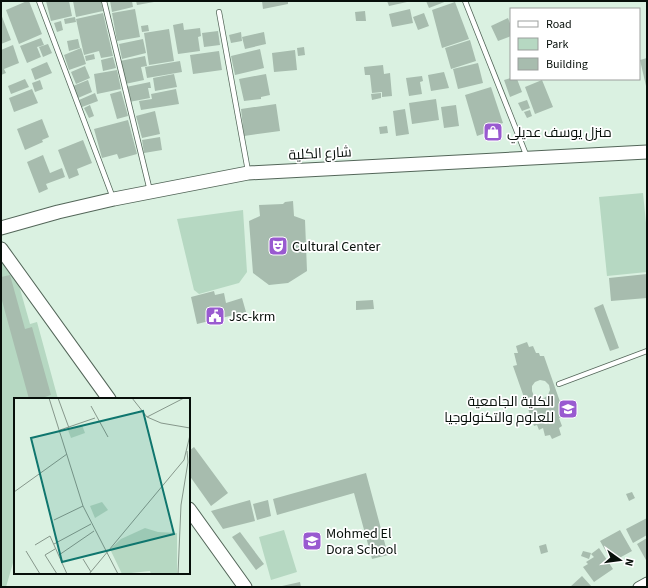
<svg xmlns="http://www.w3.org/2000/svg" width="648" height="588" font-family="'Source Sans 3',Cairo,sans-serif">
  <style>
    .green { fill: #b6d8c2 }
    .building { fill: #a7bcae; fill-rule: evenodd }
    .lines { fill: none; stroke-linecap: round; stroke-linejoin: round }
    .lane-casing { stroke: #536659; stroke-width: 6 }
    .street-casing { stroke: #536659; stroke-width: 11 }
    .secondary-casing { stroke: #536659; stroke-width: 15 }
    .lane { stroke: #fff; stroke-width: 4.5 }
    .street { stroke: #fff; stroke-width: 9 }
    .secondary { stroke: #fff; stroke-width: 13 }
    .labels { text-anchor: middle; stroke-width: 3.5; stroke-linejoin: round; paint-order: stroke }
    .poi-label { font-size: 14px; fill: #070f0a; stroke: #fff; text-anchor: start }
    .street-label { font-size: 14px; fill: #070f0a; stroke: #fff }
    .inset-road { fill: none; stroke: #86978b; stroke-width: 1 }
    .view { fill: #0f766e; fill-opacity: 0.15; stroke: #0f766e; stroke-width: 2 }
    .inset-edge { fill: none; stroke: #070f0a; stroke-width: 2 }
  </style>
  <rect width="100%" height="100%" fill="#daf1e1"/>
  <path class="green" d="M643 193 647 233V272L607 276 599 197Z
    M243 210 247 272 239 283 199 294 194 290 177 219Z
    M1 254 18 282 30 324 37 322 58 399H15V556L6 587H1Z
    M284 530 297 572 271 580 259 537Z"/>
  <path class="building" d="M27 1H29L42 34 19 44 6 10Z
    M46 1H69L72 16 51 21Z
    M73 1H101L103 11 76 17Z
    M110 1H132L133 7 112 12Z
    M136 1H154V2L137 5Z
    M262 1H288V4L263 9Z
    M387 1H407V2L389 6Z
    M426 1H447L429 8Z
    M455 2 469 39 442 48 432 10Z
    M135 9 140 37 117 41 112 13Z
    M410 9 413 23 392 27 389 14Z
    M365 11 366 21H356L355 12Z
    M103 13 113 56 101 58 99 51 84 55 76 19Z
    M424 13 429 26 418 30 413 17Z
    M1 14 11 40 1 44Z
    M75 17 76 22 65 24 64 19Z
    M508 18 511 26V36L498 41 491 26Z
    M61 21 63 30 57 32 54 23Z
    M183 23 184 30 200 28 201 36 198 37 200 51 178 54 173 25Z
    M148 25 149 31 142 32 141 26Z
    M169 29 174 61 149 65 144 33Z
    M218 31 220 45 204 47 202 33Z
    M241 32 242 41 231 43 229 35Z
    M264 32 266 44 245 49 242 37Z
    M41 38 44 45 37 47 41 57 27 63 20 46Z
    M78 39 80 48 69 51 67 41Z
    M143 39 146 53 122 59 119 44Z
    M470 40 476 61 451 69 445 48Z
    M48 44 52 53 43 57 39 47Z
    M13 45 19 63 4 69 6 73 1 75V50Z
    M304 47 305 55 298 56 297 48Z
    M81 48 86 64 69 70 64 55Z
    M260 49 264 68 235 75 231 56Z
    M295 50 297 70 274 72 272 53Z
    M219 51 222 70 193 74 190 55Z
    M94 54 95 59 86 61 85 56Z
    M145 56 147 66 141 67 144 80 125 84 120 61Z
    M113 57 116 68 103 71 101 60Z
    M647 58V86H646L640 60Z
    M180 61 182 72 147 78 145 67Z
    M47 62 52 73 35 80 31 69Z
    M478 63 483 83 458 89 453 69Z
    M383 65 384 74 390 73 392 96 382 97V92L372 93 370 75H365L364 67Z
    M85 66 90 78 76 84 71 72Z
    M117 70 121 89 97 94 94 74Z
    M444 72 449 88 431 91 428 75Z
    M174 74 177 87 155 91 153 78Z
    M266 74 270 95 261 97V99L244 101 239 79Z
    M422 76 423 81 420 82 422 94 409 96 406 78Z
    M511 78V79H517L522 92 510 97 504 80Z
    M25 79 29 87 11 94 8 86Z
    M40 80 43 89 35 92 32 83Z
    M88 80 92 92 78 98 73 86Z
    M542 80 553 107 535 114 525 87Z
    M150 82 151 88H148L150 98 129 102 126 87Z
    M491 87 503 123 487 128 488 132 477 136 465 95Z
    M32 89 38 103 14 112 9 98Z
    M176 89 179 104 141 110 139 101 152 99 151 94Z
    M121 91 128 116 117 119 110 94Z
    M95 93 98 101 82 107 79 100Z
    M381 93V98L372 100 371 94Z
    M436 99 439 120 412 124 409 103Z
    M527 100 530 108 522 111 518 103Z
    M276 104 280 131 244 136 241 109Z
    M90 105 94 116 89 118 84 108Z
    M456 105 459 126 444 128 441 107Z
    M405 109 409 134 396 136 393 111Z
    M530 110 532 116 527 118 524 112Z
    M155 111 160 134 142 138 136 116Z
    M42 119 49 137 42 140 43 142 25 150 17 129Z
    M128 120 137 154 119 159 117 154 102 158 94 129Z
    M387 126 388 133 380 134 379 127Z
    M160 137 162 150 144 153 142 140Z
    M83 140 92 163 77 169 79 175 69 179 58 150Z
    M43 155 50 173 62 168 65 177 46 184 48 189 39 193 27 162Z
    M293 201 294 216 305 220 307 271 288 283 269 285 253 273 249 221 260 216 259 205 283 204 285 202Z
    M647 274V298L611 301 609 278Z
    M10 275 25 329 32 327 51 395 45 397V399H29L1 297V277Z
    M214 291 215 295 224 293 226 303 242 298 246 312 197 324 191 297Z
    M373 300 374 309 356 310V301Z
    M603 304 619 348 610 351 594 308Z
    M527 342 529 347 533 346 536 353H539L540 356H544L565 416 559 418 562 426 559 428 561 435 552 439 550 435 545 436 543 428 539 430 537 425 534 426 513 366 517 365 514 353H518L516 346ZM540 380 545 381 549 385 550 390 548 395 544 398H539L534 396 532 391V386L535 382Z
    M194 447 228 493 211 506 189 475V451Z
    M366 473 388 555 372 559 354 493 277 515 273 499Z
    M632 492 635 498 629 501 626 494Z
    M250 500 255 521 223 529 211 511Z
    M268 500 271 516 257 520 253 504Z
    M647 518V535L633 543 626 529Z
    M620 530 632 551 612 562 600 541Z
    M240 532 264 564 256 570 232 537Z
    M647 538V559L646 560 637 544Z
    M546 544 548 552 541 554 539 546Z
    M599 548 613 569 594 582 583 567 588 564 586 562 594 557 591 554Z
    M583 551 591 553 589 559 581 556Z
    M582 576 592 587H570Z
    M300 582 301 587H282V586Z"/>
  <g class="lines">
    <defs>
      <path id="lane" d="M39 1 113 198
        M104 1 150 191
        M465 1 527 157
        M219 12 248 171
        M559 384 647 351"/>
      <path id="street" d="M638 587 647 582"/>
      <path id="secondary" d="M1 228 58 212 114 199 248 173 647 152
        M1 249 109 399
        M189 509 245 587"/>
    </defs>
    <use href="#lane" class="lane-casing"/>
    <use href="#street" class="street-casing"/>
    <use href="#secondary" class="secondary-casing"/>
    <use href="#lane" class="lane"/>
    <use href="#street" class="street"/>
    <use href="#secondary" class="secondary"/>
  </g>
  <defs>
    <symbol id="shop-square" viewBox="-11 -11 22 22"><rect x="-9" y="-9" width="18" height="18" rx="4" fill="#995ad0" stroke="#fff"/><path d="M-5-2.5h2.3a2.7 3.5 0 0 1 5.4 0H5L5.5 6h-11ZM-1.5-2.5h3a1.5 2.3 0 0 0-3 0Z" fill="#fff"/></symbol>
    <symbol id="theatre-square" viewBox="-11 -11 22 22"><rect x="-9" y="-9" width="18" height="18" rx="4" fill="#995ad0" stroke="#fff"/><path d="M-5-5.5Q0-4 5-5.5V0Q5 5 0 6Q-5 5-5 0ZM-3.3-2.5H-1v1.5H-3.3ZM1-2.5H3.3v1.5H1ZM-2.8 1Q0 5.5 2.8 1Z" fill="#fff"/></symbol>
    <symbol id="civic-square" viewBox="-11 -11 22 22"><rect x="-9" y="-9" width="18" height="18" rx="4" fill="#995ad0" stroke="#fff"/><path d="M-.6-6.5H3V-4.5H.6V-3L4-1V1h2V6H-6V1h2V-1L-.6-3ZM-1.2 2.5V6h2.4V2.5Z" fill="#fff"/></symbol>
    <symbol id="university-square" viewBox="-11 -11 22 22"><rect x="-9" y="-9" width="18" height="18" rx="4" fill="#995ad0" stroke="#fff"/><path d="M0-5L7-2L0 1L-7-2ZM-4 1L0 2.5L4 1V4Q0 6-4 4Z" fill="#fff"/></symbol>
    <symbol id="school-square" viewBox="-11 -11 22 22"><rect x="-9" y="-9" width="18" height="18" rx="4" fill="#995ad0" stroke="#fff"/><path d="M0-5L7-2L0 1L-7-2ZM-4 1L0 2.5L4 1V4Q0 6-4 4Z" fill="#fff"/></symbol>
  </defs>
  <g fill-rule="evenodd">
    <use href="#shop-square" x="482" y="121" width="22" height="22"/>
    <use href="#theatre-square" x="267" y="235" width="22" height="22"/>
    <use href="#civic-square" x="204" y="305" width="22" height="22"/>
    <use href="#university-square" x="557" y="398" width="22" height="22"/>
    <use href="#school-square" x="301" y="530" width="22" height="22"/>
  </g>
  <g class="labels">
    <g class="poi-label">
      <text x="507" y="137">منزل يوسف عديلي</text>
      <text x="292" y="251">Cultural Center</text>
      <text x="229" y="321">Jsc-krm</text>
      <text x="554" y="406" text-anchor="end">الكلية الجامعية<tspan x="554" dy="16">للعلوم والتكنولوجيا</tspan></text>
      <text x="326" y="538">Mohmed El<tspan x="326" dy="16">Dora School</tspan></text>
    </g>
    <g class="street-label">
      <text transform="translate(320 153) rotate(-3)" y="5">شارع الكلية</text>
    </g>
  </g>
  <g transform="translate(14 398)">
    <rect width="176" height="176" fill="#daf1e1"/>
    <path d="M68 27 71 35 57 40 54 32ZM88 104 94 112 81 120 76 108ZM131 130 144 134 163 135V176H137L136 173 108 176 96 151 107 141Z" fill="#b6d8c2"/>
    <path class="inset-road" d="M35 0 69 108 104 176M44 0 55 30M118 0 133 19 147 25 176 30M77 8 94 39M133 19 170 0M46 32 81 20M0 94 53 56M40 122 69 108M40 146 77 126M21 147 36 138 53 176M41 151 31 157 43 176M12 153 26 176M45 157 80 133M69 161 77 174M75 176 170 62 176 37M164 176 167 107 174 64 173 53"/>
    <path class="view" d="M129 13 160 136 48 164 17 40Z"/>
    <rect width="176" height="176" class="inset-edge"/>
  </g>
  <rect width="648" height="588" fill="none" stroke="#070f0a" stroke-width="4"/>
  <rect x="510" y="8" width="130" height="72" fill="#ffffff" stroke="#9c9f9d"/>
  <rect x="518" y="21" width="20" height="6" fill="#ffffff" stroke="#9c9f9d"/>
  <text x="546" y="28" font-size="12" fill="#070f0a">Road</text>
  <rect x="518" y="38" width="20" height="12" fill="#b6d8c2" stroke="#9c9f9d"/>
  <text x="546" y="48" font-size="12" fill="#070f0a">Park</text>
  <rect x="518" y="58" width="20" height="12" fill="#a7bcae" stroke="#9c9f9d"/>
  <text x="546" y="68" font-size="12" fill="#070f0a">Building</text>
  <g transform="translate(620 560) rotate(104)" stroke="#ffffff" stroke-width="3" paint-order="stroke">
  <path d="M0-3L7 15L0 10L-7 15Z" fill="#070f0a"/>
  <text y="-6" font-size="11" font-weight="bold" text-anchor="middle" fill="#070f0a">N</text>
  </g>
</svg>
